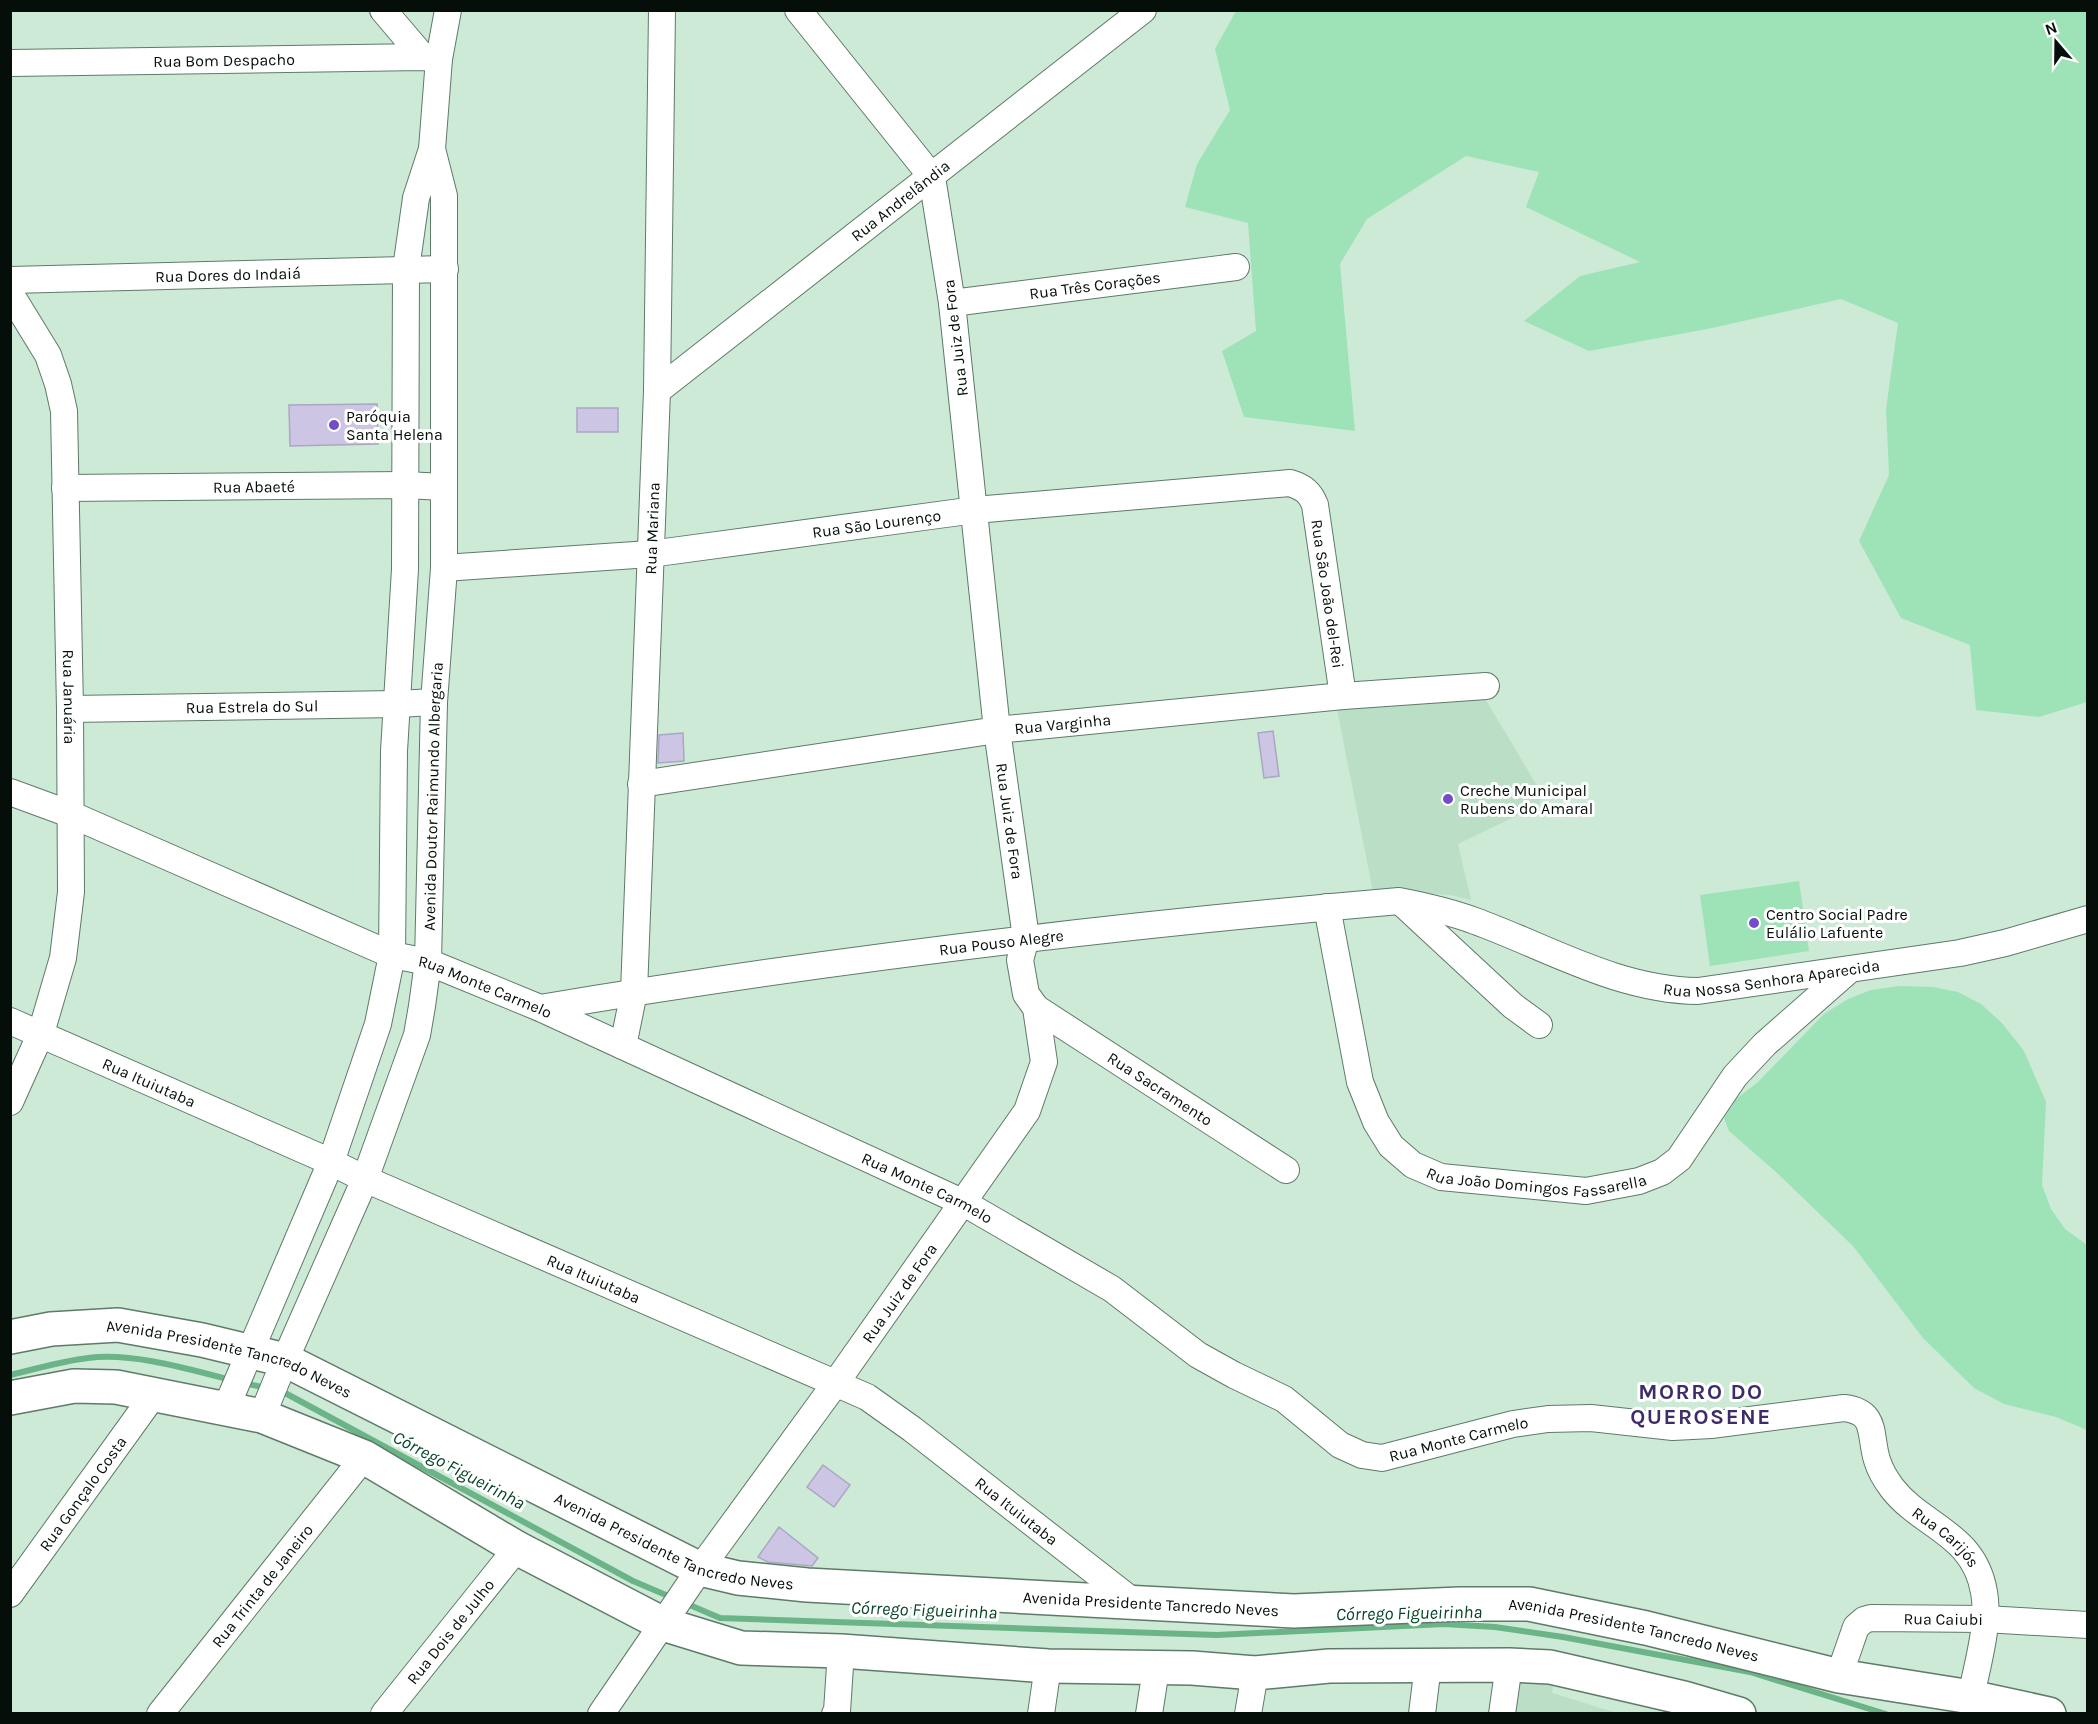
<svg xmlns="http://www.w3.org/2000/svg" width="2098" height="1724" font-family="Karla,sans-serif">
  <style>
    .built { fill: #badfc6 }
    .green { fill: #9ee3b7 }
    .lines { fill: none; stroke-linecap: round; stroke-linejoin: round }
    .stream { stroke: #6bb487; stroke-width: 6 }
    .building { fill: #ccc6e4; stroke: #aba6c3; stroke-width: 1.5 }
    .minor-casing { stroke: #5f7a68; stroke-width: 28 }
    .major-casing { stroke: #5f7a68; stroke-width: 36 }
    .minor { stroke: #fff; stroke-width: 26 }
    .major { stroke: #fff; stroke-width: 33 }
    .poi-dot { fill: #734dc7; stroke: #fff; stroke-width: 2 }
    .labels { text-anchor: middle; stroke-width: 6; stroke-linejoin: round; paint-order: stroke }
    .street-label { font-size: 16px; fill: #050e08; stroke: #fff }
    .poi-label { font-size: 16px; fill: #050e08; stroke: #fff; text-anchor: start }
    .water-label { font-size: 18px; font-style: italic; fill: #084427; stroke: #fff }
    .district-label { font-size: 22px; font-weight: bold; letter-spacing: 1.5px; fill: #3d2c67; stroke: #fff }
  </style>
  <rect width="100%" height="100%" fill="#ccead6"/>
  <path class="built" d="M1483 695 1542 794 1539 805 1458 844 1471 900 1451 895 1397 891 1373 892 1337 709Z
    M1519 1676 1553 1686 1552 1693 1617 1713 1511 1714Z"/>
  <path class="green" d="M1236 11H2087V702L2039 717 1976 710 1970 645 1901 618 1859 541 1889 475 1886 409 1898 323 1841 299 1712 328 1589 351 1524 321 1580 276 1640 262 1526 207 1539 172 1466 156 1367 219 1340 264 1355 431 1244 417 1222 351 1256 331 1248 223 1185 207 1197 164 1230 110 1215 49Z
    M1799 881 1809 951 1710 966 1700 895Z
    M1900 986 1933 987 1958 992 1981 1004 2002 1023 2024 1051 2046 1102 2042 1185 2051 1209 2065 1229 2087 1245V1430L2056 1417 2004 1404 1974 1388 1923 1338 1853 1246 1776 1172 1729 1131 1724 1118 1736 1099 1758 1082 1824 1014 1848 999 1871 990Z"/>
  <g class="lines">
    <path class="stream" d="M10 1375C36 1369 62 1361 88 1358 131 1352 189 1369 231 1380
      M244 1383 266 1388
      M279 1392 287 1394 633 1581 673 1598
      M685 1603 720 1618 1156 1633 1217 1635 1444 1624 1495 1627 1563 1637 1750 1672 1886 1714"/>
  </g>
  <path class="building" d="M377 404 378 444 290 446 289 405Z
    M577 408H618V432H577Z
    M1273 731 1279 776 1264 778 1258 733Z
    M683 733 684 761 658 763 659 735Z
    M823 1465 850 1485 834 1507 807 1487Z
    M779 1527 818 1558 812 1566 768 1562 758 1557Z"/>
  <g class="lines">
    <defs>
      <g id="minor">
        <path d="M383 10 423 57"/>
        <path id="s1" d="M10 63 423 57 439 59"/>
        <path id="s2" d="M10 280 445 269"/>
        <path id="s3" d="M10 293 48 355 58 384 64 411 70 709 71 892 63 958 41 1033 10 1102"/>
        <path id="s4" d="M952 303 1236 267"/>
        <path id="s5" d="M657 391 1143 10"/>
        <path id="s6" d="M65 488 405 485 444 487"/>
        <path id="s7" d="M444 568 650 554 975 510 1290 483C1303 487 1310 492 1315 505L1343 696"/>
        <path id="s8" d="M70 709 397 704 434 702"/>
        <path id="s9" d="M641 784 997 730 1343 696 1486 686"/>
        <path id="s10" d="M10 792 70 814 392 955 428 962 540 1008 964 1203 1112 1289 1198 1355 1234 1375 1284 1399 1340 1445 1362 1455 1382 1458 1513 1424 1548 1419 1591 1418 1673 1427 1711 1425 1844 1408C1878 1412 1869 1435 1877 1460 1880 1470 1886 1480 1892 1488 1922 1527 1974 1533 1984 1592 1990 1624 1977 1665 1971 1697"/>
        <path d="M1402 903 1513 1006 1539 1025"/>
        <path id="s11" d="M1327 907 1360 1082 1376 1122 1391 1146 1413 1165 1441 1177 1586 1191 1639 1181 1662 1172 1679 1159 1735 1076 1765 1044 1848 971"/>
        <path id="s12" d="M540 1008C825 960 1112 926 1399 901 1425 906 1451 912 1475 921 1549 948 1618 990 1698 991L1960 953 2005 943 2088 919"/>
        <path id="s13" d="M1036 1008 1286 1170"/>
        <path id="s14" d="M10 1021 331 1162 365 1179 867 1397 912 1429 1135 1603"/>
        <path id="s15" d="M623 1046 634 992 657 391 662 10"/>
        <path d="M226 1408 331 1162 378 1024 392 955 394 751 405 569 406 269 416 198 432 149 439 59 448 10"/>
        <path id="s16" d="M262 1416 285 1360 365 1179 417 1035 422 1006 428 962 434 702 444 568V196L432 149"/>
        <path id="s17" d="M10 1594 155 1393"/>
        <path id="s18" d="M1839 1676 1856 1627 1864 1620 1871 1618 1985 1619 2088 1625"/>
        <path id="s19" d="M160 1714 364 1457"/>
        <path id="s20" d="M384 1714 517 1548"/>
        <path id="s21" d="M601 1714 700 1569 835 1384 1027 1111 1044 1062 1036 1008 1026 994 1020 960 1026 938 997 730 952 303 932 177 798 10"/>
        <path d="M835 1714 837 1711 841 1651"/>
        <path d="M1041 1714 1048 1666"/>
        <path d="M1149 1714 1156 1669"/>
        <path d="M1248 1714 1255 1673"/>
        <path d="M1422 1714 1428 1665"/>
        <path d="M1502 1714 1509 1665"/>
      </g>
      <g id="major">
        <path id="s22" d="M10 1337 51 1329 118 1325 202 1340 285 1360 700 1569 738 1578 807 1585 1294 1611 1460 1604H1529L1646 1628 1839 1676 1971 1697 2049 1714"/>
        <path d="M10 1398 74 1386 116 1387 262 1416 364 1457 517 1548 663 1624 741 1648 841 1651 1048 1666 1192 1668 1255 1673 1329 1666 1509 1665 1550 1667 1585 1675 1684 1698 1739 1714"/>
      </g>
    </defs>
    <use href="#minor" class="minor-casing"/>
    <use href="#major" class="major-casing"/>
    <use href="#minor" class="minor"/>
    <use href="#major" class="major"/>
  </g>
  <g class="poi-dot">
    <circle cx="334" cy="425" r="6"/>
    <circle cx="1448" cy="799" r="6"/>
    <circle cx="1754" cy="923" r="6"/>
  </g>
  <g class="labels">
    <g class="street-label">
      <text dy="6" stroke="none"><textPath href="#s1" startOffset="214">Rua Bom Despacho</textPath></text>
      <text dy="6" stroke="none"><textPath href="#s5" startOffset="309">Rua Andrelândia</textPath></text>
      <text dy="6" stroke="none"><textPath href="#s2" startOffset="218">Rua Dores do Indaiá</textPath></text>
      <text dy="6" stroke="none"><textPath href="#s4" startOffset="144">Rua Três Corações</textPath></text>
      <text transform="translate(955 338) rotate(-97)" y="6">Rua Juiz de Fora</text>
      <text dy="6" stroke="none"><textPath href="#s6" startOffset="189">Rua Abaeté</textPath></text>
      <text dy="6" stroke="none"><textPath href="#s7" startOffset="435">Rua São Lourenço</textPath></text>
      <text dy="6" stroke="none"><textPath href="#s15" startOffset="519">Rua Mariana</textPath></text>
      <text dy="6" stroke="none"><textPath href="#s7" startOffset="975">Rua São João del-Rei</textPath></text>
      <text dy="6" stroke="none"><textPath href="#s3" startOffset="417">Rua Januária</textPath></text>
      <text dy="6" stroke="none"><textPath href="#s8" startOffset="182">Rua Estrela do Sul</textPath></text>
      <text dy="6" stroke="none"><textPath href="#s9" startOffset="426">Rua Varginha</textPath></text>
      <text dy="6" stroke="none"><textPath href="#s16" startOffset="651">Avenida Doutor Raimundo Albergaria</textPath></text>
      <text transform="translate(1010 821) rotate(82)" y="6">Rua Juiz de Fora</text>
      <text dy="6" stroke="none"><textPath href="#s12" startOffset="466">Rua Pouso Alegre</textPath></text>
      <text dy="6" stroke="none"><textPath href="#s12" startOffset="1254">Rua Nossa Senhora Aparecida</textPath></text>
      <text dy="6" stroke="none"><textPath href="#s10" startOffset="514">Rua Monte Carmelo</textPath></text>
      <text dy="6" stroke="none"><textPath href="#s14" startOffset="152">Rua Ituiutaba</textPath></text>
      <text dy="6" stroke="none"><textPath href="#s13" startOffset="148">Rua Sacramento</textPath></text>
      <text dy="6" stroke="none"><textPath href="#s11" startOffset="405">Rua João Domingos Fassarella</textPath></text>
      <text dy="6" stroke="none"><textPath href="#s10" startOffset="1000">Rua Monte Carmelo</textPath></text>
      <text dy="6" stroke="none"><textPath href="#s14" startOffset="638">Rua Ituiutaba</textPath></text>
      <text dy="6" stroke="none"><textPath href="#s21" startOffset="516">Rua Juiz de Fora</textPath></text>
      <text dy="6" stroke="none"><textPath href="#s22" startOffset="225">Avenida Presidente Tancredo Neves</textPath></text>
      <text dy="6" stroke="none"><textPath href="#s10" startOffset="1612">Rua Monte Carmelo</textPath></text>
      <text dy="6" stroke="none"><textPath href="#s17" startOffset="124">Rua Gonçalo Costa</textPath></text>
      <text dy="6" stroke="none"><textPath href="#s14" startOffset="1124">Rua Ituiutaba</textPath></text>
      <text dy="6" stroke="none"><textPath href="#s22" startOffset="711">Avenida Presidente Tancredo Neves</textPath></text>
      <text dy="6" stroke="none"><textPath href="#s10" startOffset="2175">Rua Carijós</textPath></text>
      <text dy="6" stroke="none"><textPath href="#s19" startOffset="164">Rua Trinta de Janeiro</textPath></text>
      <text dy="6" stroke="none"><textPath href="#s22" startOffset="1197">Avenida Presidente Tancredo Neves</textPath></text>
      <text dy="6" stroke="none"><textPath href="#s18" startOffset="142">Rua Caiubi</textPath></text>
      <text dy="6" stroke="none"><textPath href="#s20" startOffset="106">Rua Dois de Julho</textPath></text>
      <text dy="6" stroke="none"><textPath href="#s22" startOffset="1683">Avenida Presidente Tancredo Neves</textPath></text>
    </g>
    <g class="poi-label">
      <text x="346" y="422">Paróquia<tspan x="346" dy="18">Santa Helena</tspan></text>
      <text x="1460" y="796">Creche Municipal<tspan x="1460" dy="18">Rubens do Amaral</tspan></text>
      <text x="1766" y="920">Centro Social Padre<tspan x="1766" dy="18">Eulálio Lafuente</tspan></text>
    </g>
    <g class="water-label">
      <text transform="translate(459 1470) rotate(28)" y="6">Córrego Figueirinha</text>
      <text transform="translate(924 1610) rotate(2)" y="6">Córrego Figueirinha</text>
      <text transform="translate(1409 1613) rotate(-1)" y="6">Córrego Figueirinha</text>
    </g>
    <g class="district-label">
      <text x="1701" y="1399">MORRO DO<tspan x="1701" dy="25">QUEROSENE</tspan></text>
    </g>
  </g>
  <rect width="2098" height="1724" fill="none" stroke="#050e08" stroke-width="24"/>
  <g transform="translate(2056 42) rotate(340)" stroke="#ffffff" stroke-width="4.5" paint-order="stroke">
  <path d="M0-4.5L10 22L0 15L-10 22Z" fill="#050e08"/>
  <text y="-9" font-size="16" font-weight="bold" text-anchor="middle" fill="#050e08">N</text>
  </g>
</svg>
